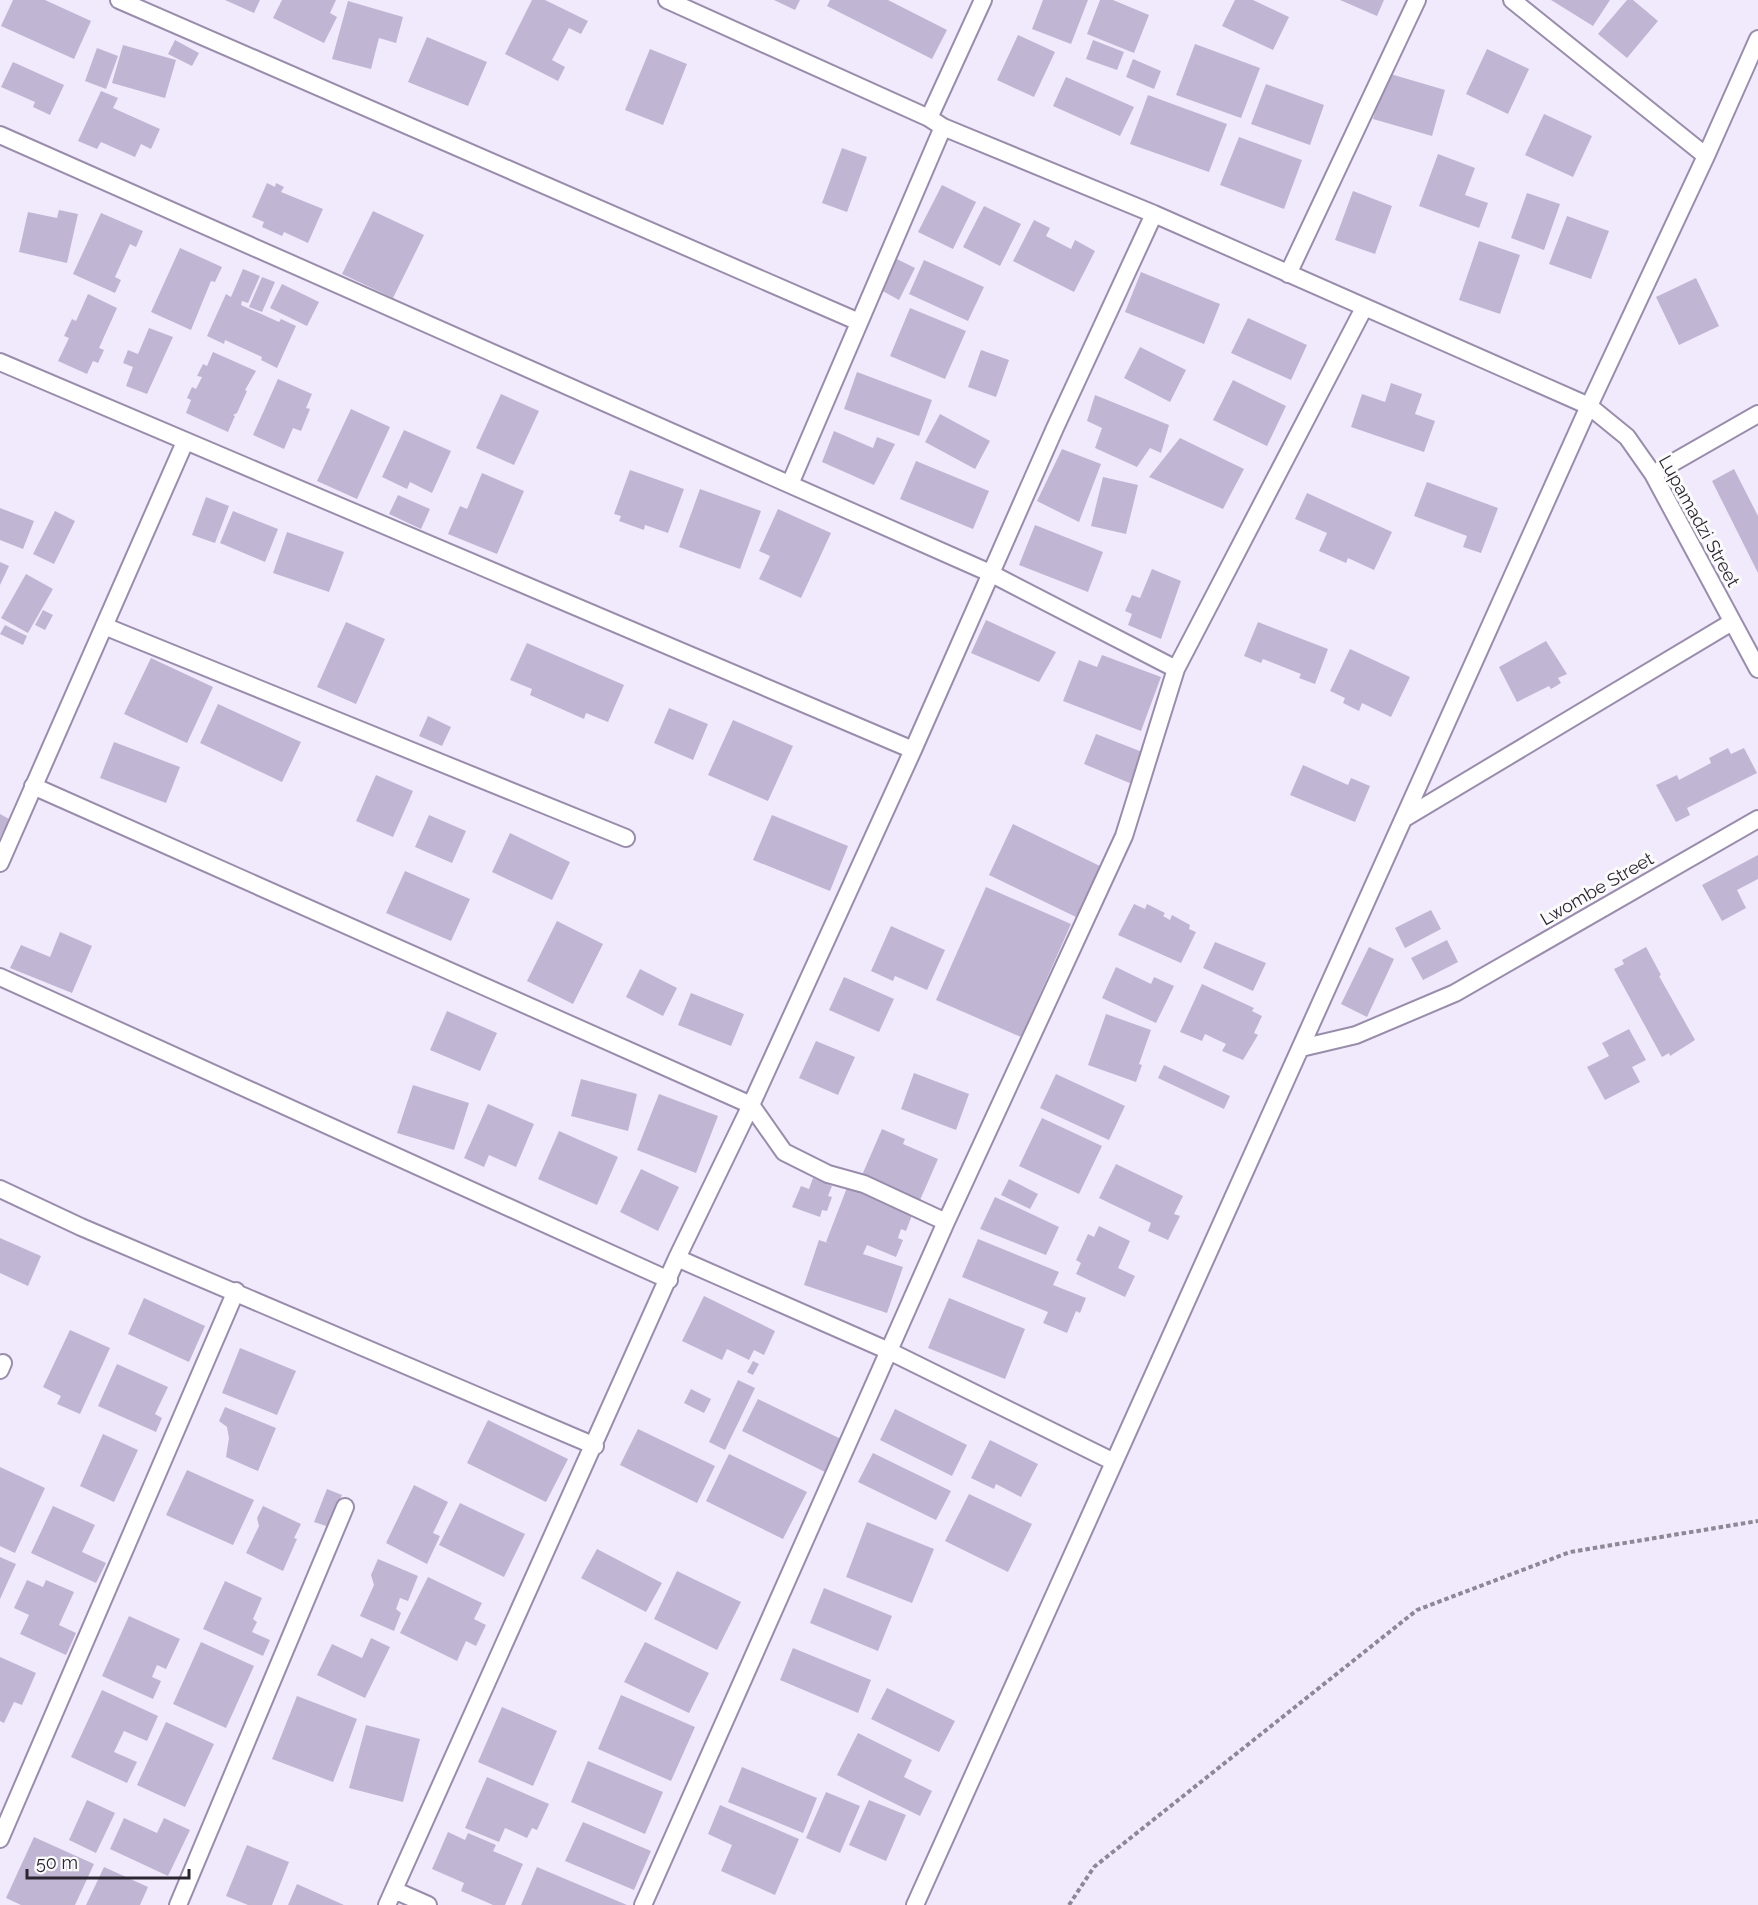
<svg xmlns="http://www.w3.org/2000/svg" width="1758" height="1905" font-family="Raleway,sans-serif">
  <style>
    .building { fill: #c1b5d4 }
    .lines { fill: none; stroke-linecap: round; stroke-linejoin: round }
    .minor-casing { stroke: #998dab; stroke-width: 20 }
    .path { stroke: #8d8796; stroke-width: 4; stroke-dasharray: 4.5 3; stroke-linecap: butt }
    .minor { stroke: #fff; stroke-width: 16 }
    .labels { text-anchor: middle; stroke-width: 6; stroke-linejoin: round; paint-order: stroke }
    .street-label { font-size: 18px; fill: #2a2531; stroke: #fbfbfb }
  </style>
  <rect width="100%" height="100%" fill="#f1eafd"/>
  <path class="building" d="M13 0H45L91 21 74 59 1 26Z
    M225 0H260L254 13Z
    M282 0H336L330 13 337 17 324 43 273 18Z
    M532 0H545L588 21 581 34 569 28 552 60 565 67 558 81 505 54Z
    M774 0H800L795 10Z
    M830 0H888L947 30 932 59 827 6Z
    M1043 0H1088L1071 44 1032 29Z
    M1100 0H1113L1149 15 1134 53 1087 34Z
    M1235 0H1253L1289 17 1273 50 1222 26Z
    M1340 0H1384L1377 16Z
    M1551 0H1610L1593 26Z
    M1627 0H1633L1658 21 1627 58 1598 34Z
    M348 1 403 17 396 43 379 38 371 69 332 59Z
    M1018 35 1055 52 1034 97 997 80Z
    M427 37 487 62 468 106 408 82Z
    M175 40 199 53 192 66 168 54Z
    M1093 40 1124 52 1117 70 1086 59Z
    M1195 44 1260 68 1241 118 1176 95Z
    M123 45 176 60 165 98 112 83Z
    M97 48 118 56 106 89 85 81Z
    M650 49 687 64 663 125 625 110Z
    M1487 49 1529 69 1508 114 1466 94Z
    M1133 59 1161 71 1154 89 1126 77Z
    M13 62 64 85 50 115 33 107 35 102 1 87Z
    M1387 73 1445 90 1432 136 1373 119Z
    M1066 77 1134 107 1120 136 1053 106Z
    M1266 84 1324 105 1310 145 1251 124Z
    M101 91 118 98 113 108 160 129 151 149 141 144 135 157 101 142 97 149 78 141Z
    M1148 95 1227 124 1209 172 1130 144Z
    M1544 114 1592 136 1573 177 1525 155Z
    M1239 137 1302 160 1284 209 1220 185Z
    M842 148 867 157 847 212 822 203Z
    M1438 154 1475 168 1465 195 1488 203 1479 228 1419 206Z
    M267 183 275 187 276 183 284 187 281 192 323 209 308 243 284 232 282 236 262 227 264 222 252 217Z
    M942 185 976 202 953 249 918 232Z
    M1353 191 1392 206 1375 254 1335 240Z
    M1527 193 1560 204 1544 250 1511 238Z
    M984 206 1021 224 1000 266 963 247Z
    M59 210 78 214 67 263 19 252 28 212 57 218Z
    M373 211 424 235 393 298 342 274Z
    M101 213 143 231 136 247 130 244 115 277 121 280 115 293 73 274Z
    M1567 216 1609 231 1591 279 1549 264Z
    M1034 220 1050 228 1046 236 1071 249 1075 240 1095 251 1074 292 1013 261Z
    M1479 241 1520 255 1500 314 1459 300Z
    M180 248 222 267 215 282 211 281 191 330 151 312Z
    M895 258 915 268 899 300 879 289Z
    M924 260 984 287 968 321 909 294Z
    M243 269 260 276 248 303 242 301 241 305 279 322 281 319 296 326 277 368 261 360 262 357 225 340 224 344 207 336 226 294 231 297Z
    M1141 272 1220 304 1204 344 1125 312Z
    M262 277 275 282 262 312 249 307Z
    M1696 278 1719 326 1679 345 1656 297Z
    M282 284 319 302 307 326 270 308Z
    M88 294 117 308 99 348 104 350 98 363 93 361 87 374 58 361 69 338 64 336 72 319 76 321Z
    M910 308 966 331 945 379 890 356Z
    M1248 318 1307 345 1291 380 1231 353Z
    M149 328 173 337 147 394 126 386 133 367 123 363 128 350 138 354Z
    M1140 347 1186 370 1170 402 1124 378Z
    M981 350 1009 360 996 397 968 387Z
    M213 352 256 371 245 390 247 391 237 413 233 415 235 416 228 432 186 413 191 400 187 398 192 387 196 389 202 377 197 376 203 364 207 366Z
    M857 372 932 400 919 436 844 409Z
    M278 379 312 394 306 408 310 409 301 431 293 428 284 449 253 435Z
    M1233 380 1286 406 1267 446 1213 420Z
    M1391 383 1422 394 1415 414 1435 421 1424 452 1351 427 1362 394 1385 402Z
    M501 394 539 411 514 465 476 448Z
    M1095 395 1169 425 1161 453 1150 448 1137 467 1095 448 1102 428 1087 421Z
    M351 409 390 427 357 499 317 481Z
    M940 414 990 441 975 469 925 442Z
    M404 430 451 451 432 493 410 482 407 489 382 477Z
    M834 431 873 448 877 437 895 444 874 485 822 462Z
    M1180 438 1244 469 1223 509 1149 477Z
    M1062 449 1101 464 1079 522 1037 501Z
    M916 461 989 491 973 529 900 499Z
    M1734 469 1758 516V573L1712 481Z
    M630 470 684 489 668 533 645 525 644 530 619 521 621 516 614 514Z
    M482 473 524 491 497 554 448 534 460 506 467 509Z
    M1103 477 1138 485 1126 534 1091 526Z
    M1427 482 1498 508 1481 553 1463 547 1467 536 1414 516Z
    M700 489 761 511 740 569 679 547Z
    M1307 493 1392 532 1374 570 1348 558 1346 563 1319 551 1327 533 1295 519Z
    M398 495 430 509 421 529 389 514Z
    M206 497 229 506 215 543 192 535Z
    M0 508 34 521 23 549 0 540Z
    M778 509 831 533 801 598 759 579 770 556 759 551Z
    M55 511 75 521 54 564 33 554Z
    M233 511 278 529 265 562 220 543Z
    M1035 525 1103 552 1088 592 1019 565Z
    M287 532 344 552 329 592 273 573Z
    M0 562 9 566 0 585Z
    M1152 569 1181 581 1161 639 1128 625 1132 614 1125 611 1132 595 1140 598Z
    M26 574 53 589 28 633 1 618Z
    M43 610 53 615 45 630 35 625Z
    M986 620 1056 652 1039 682 971 653Z
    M346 622 385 639 356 704 317 687Z
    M1258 622 1328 649 1315 684 1299 678 1301 674 1263 659 1261 663 1244 656Z
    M5 625 27 636 23 645 0 634Z
    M1546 641 1567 674 1558 678 1561 683 1551 689 1549 686 1517 702 1499 667Z
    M527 643 624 685 608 722 586 713 584 719 530 695 532 689 510 680Z
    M1350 649 1410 677 1391 717 1362 703 1359 711 1343 703 1345 698 1330 691Z
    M1102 655 1161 677 1141 731 1063 701 1079 660 1097 667Z
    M151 658 213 687 187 743 124 714Z
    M218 704 301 742 282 782 200 743Z
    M669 708 708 724 693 760 654 743Z
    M428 716 451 727 442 746 419 736Z
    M733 720 793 746 768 801 708 775Z
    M1096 734 1145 753 1132 784 1084 764Z
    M114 742 180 767 166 803 100 778Z
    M1728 748 1731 754 1744 748 1757 773 1687 808 1690 815 1676 822 1656 785 1677 775 1679 780 1711 763 1709 758Z
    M1303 765 1348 785 1351 778 1370 786 1355 822 1290 795Z
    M376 775 413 791 393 837 356 821Z
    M0 814 9 819 0 838Z
    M429 815 466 831 452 863 415 847Z
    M772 815 848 846 830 891 753 860Z
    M1013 824 1100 866 1076 917 989 875Z
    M510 833 570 862 552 900 492 872Z
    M1758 855V879L1737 890 1746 908 1722 921 1702 885Z
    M405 871 470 899 451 941 386 913Z
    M986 887 1071 924 1021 1037 936 1000Z
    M1134 904 1145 909 1147 904 1165 913 1163 916 1170 920 1172 915 1190 925 1189 929 1196 932 1181 963 1118 935Z
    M1431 910 1441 929 1405 948 1395 928Z
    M557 921 603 944 573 1004 527 981Z
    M891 926 945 950 927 990 895 976 893 981 871 971Z
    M60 932 92 946 72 993 10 968 21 945 50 957Z
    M1447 940 1458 962 1423 980 1411 958Z
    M1215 942 1266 963 1253 991 1203 968Z
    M1369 947 1394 959 1367 1017 1341 1004Z
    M1646 947 1661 975 1659 976 1695 1040 1670 1056 1669 1053 1662 1057 1614 969 1624 964 1622 960Z
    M1116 967 1151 984 1154 977 1174 986 1156 1023 1102 998Z
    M640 969 677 988 663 1016 626 997Z
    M844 977 894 999 879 1032 829 1010Z
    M1202 984 1254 1008 1252 1011 1262 1016 1254 1033 1258 1035 1243 1060 1222 1051 1226 1044 1205 1034 1202 1041 1180 1032Z
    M691 993 744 1014 731 1046 678 1025Z
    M447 1011 497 1033 480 1071 430 1050Z
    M1106 1014 1151 1030 1139 1064 1142 1065 1136 1082 1088 1065Z
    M1629 1029 1646 1060 1632 1067 1640 1082 1605 1100 1587 1067 1609 1056 1602 1043Z
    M816 1041 855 1057 838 1095 799 1078Z
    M1164 1065 1230 1096 1224 1109 1158 1078Z
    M914 1073 969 1094 956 1130 901 1109Z
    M1056 1074 1125 1106 1109 1140 1040 1108Z
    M581 1079 637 1094 628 1131 571 1116Z
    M413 1085 469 1103 454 1150 397 1133Z
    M659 1094 718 1116 696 1173 637 1150Z
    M488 1104 534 1124 516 1167 489 1155 484 1167 464 1158Z
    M1042 1118 1102 1146 1079 1194 1019 1166Z
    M882 1129 905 1139 903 1144 938 1159 917 1207 859 1182Z
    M559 1131 618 1157 597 1205 538 1179Z
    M1116 1164 1183 1196 1174 1214 1180 1216 1168 1240 1148 1231 1151 1223 1099 1198Z
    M641 1169 679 1187 658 1231 620 1212Z
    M813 1178 832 1186 828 1196 832 1197 827 1211 822 1210 820 1217 792 1207 801 1186 809 1189Z
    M1009 1179 1038 1194 1030 1209 1001 1195Z
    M848 1185 914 1210 906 1231 901 1229 898 1238 903 1240 896 1257 867 1245 863 1254 903 1267 887 1313 804 1285 819 1240 831 1244 826 1242Z
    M995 1197 1059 1227 1046 1255 980 1229Z
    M1099 1226 1130 1241 1118 1268 1135 1276 1125 1297 1076 1274 1081 1263 1076 1260 1088 1234 1094 1237Z
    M0 1238 41 1256 28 1286 0 1273Z
    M978 1239 1059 1272 1053 1285 1086 1298 1080 1313 1076 1311 1067 1333 1043 1323 1048 1312 962 1277Z
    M704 1296 775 1331 764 1355 754 1350 749 1360 727 1349 722 1360 682 1341Z
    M144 1298 205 1326 189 1362 128 1334Z
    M949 1298 1025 1329 1005 1379 928 1348Z
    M70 1330 110 1348 80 1414 57 1404 61 1396 43 1387Z
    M240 1348 296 1371 277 1415 222 1393Z
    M753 1361 759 1364 753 1375 747 1372Z
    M117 1364 168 1387 155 1414 162 1418 156 1432 98 1406Z
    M738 1380 755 1388 725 1450 709 1442Z
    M691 1389 711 1399 704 1413 684 1403Z
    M758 1399 841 1439 825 1472 742 1431Z
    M225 1407 276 1428 258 1471 226 1457 229 1438 227 1427 219 1421Z
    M895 1409 967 1445 952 1476 880 1440Z
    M488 1420 568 1459 546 1502 467 1463Z
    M638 1429 715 1466 697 1503 620 1465Z
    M103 1434 138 1450 114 1502 80 1486Z
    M990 1440 1038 1464 1021 1497 996 1484 994 1489 971 1478Z
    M873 1453 951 1491 936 1520 858 1482Z
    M729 1454 807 1492 783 1539 706 1501Z
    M0 1467 45 1488 15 1553 0 1546Z
    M187 1470 254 1500 233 1545 166 1515Z
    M414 1485 448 1502 433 1533 440 1536 427 1564 386 1543Z
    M327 1489 342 1495 329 1527 314 1522Z
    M969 1494 1032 1524 1008 1572 945 1541Z
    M460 1503 525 1534 504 1577 439 1545Z
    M53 1506 95 1525 82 1552 106 1563 96 1583 31 1553Z
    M263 1506 301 1524 294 1538 297 1539 283 1571 246 1553 259 1526 257 1518Z
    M867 1522 934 1549 912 1603 846 1577Z
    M597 1549 662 1583 646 1612 581 1578Z
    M0 1557 16 1564 0 1599Z
    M378 1559 418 1576 408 1601 400 1598 396 1609 401 1613 394 1631 360 1616 374 1585 371 1575Z
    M677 1571 741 1602 717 1650 654 1619Z
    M428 1577 482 1603 474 1619 486 1625 476 1646 466 1641 457 1661 400 1633Z
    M27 1580 43 1587 46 1580 74 1592 59 1625 76 1633 66 1655 20 1634 29 1615 14 1608Z
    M225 1581 262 1598 253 1619 257 1622 252 1632 270 1640 263 1656 203 1629Z
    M824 1588 892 1616 878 1651 810 1623Z
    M129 1616 180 1639 166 1669 157 1665 152 1677 161 1681 153 1699 102 1676Z
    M371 1638 390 1647 365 1698 317 1675 332 1644 362 1658Z
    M201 1642 254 1666 226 1728 173 1704Z
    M645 1642 709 1673 689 1713 624 1682Z
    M793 1648 871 1680 858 1713 780 1680Z
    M0 1657 36 1673 22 1705 14 1702 4 1723 0 1721Z
    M887 1688 955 1721 939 1752 871 1719Z
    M102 1690 158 1716 147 1741 124 1731 114 1752 137 1762 127 1783 71 1757Z
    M621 1695 695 1727 671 1781 598 1749Z
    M297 1696 357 1719 333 1782 272 1759Z
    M502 1707 557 1731 533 1786 478 1762Z
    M166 1722 214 1744 185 1807 137 1785Z
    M366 1725 420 1739 403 1802 349 1788Z
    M858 1733 912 1760 904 1777 932 1791 920 1816 837 1775Z
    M588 1761 663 1792 645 1834 571 1802Z
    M742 1767 817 1798 803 1833 728 1802Z
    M487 1777 549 1804 537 1830 532 1828 527 1838 505 1828 499 1842 465 1828Z
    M826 1792 860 1806 840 1853 806 1838Z
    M87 1800 115 1813 96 1853 69 1840Z
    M869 1800 906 1815 886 1861 849 1845Z
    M720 1805 799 1839 775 1895 721 1871 732 1845 708 1834Z
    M124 1818 157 1833 164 1818 190 1830 168 1876 110 1849Z
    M583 1822 651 1851 634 1890 565 1861Z
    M448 1832 465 1840 468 1833 496 1845 493 1851 523 1864 505 1905H493L461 1891 464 1883 432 1869Z
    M34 1837 94 1864 75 1905H21L6 1898Z
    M247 1845 289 1862 272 1905H248L226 1896Z
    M104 1867 148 1887 140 1905H86Z
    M537 1867 627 1905H521Z
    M297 1884 344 1905H288Z"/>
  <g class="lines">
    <defs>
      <path id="minor" d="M119 0 859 322
        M667 0 929 118 943 127 1154 214 1589 406 1627 437 1653 474 1758 669
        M1512 0 1706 156
        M929 118 983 0
        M0 135 990 573 1176 669
        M1288 274 1417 0
        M0 362 913 750
        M1653 474 1758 414
        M790 484 943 127
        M104 626 626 838
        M33 786 751 1105 784 1152 828 1174 864 1184 946 1222
        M1405 818 1732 622
        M0 863 185 442
        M0 977 669 1280
        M1301 1048 1356 1035 1455 993 1758 819
        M0 1189 81 1227 595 1446
        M677 1258 889 1351 1114 1462
        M0 1370 3 1363
        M0 1839 236 1291
        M394 1890 428 1905
        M178 1905 345 1507
        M387 1905 677 1258 751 1105 913 750 1055 428 1154 214
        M643 1905 946 1222 1124 836 1176 669 1364 308
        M915 1905 1589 406 1706 156 1758 39"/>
    </defs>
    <use href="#minor" class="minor-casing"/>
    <path class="path" d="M1069 1905 1094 1867 1417 1610 1570 1552 1758 1521"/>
    <use href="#minor" class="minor"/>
  </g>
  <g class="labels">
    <g class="street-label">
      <text transform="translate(1699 521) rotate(61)" y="6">Lupamadzi Street</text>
      <text transform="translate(1597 889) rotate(-30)" y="6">Lwombe Street</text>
    </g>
  </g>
  <path d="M27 1869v9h162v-9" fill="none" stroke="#2a2531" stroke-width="3"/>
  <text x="36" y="1869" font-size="18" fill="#2a2531" stroke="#fbfbfb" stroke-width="4.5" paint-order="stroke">50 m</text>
</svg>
